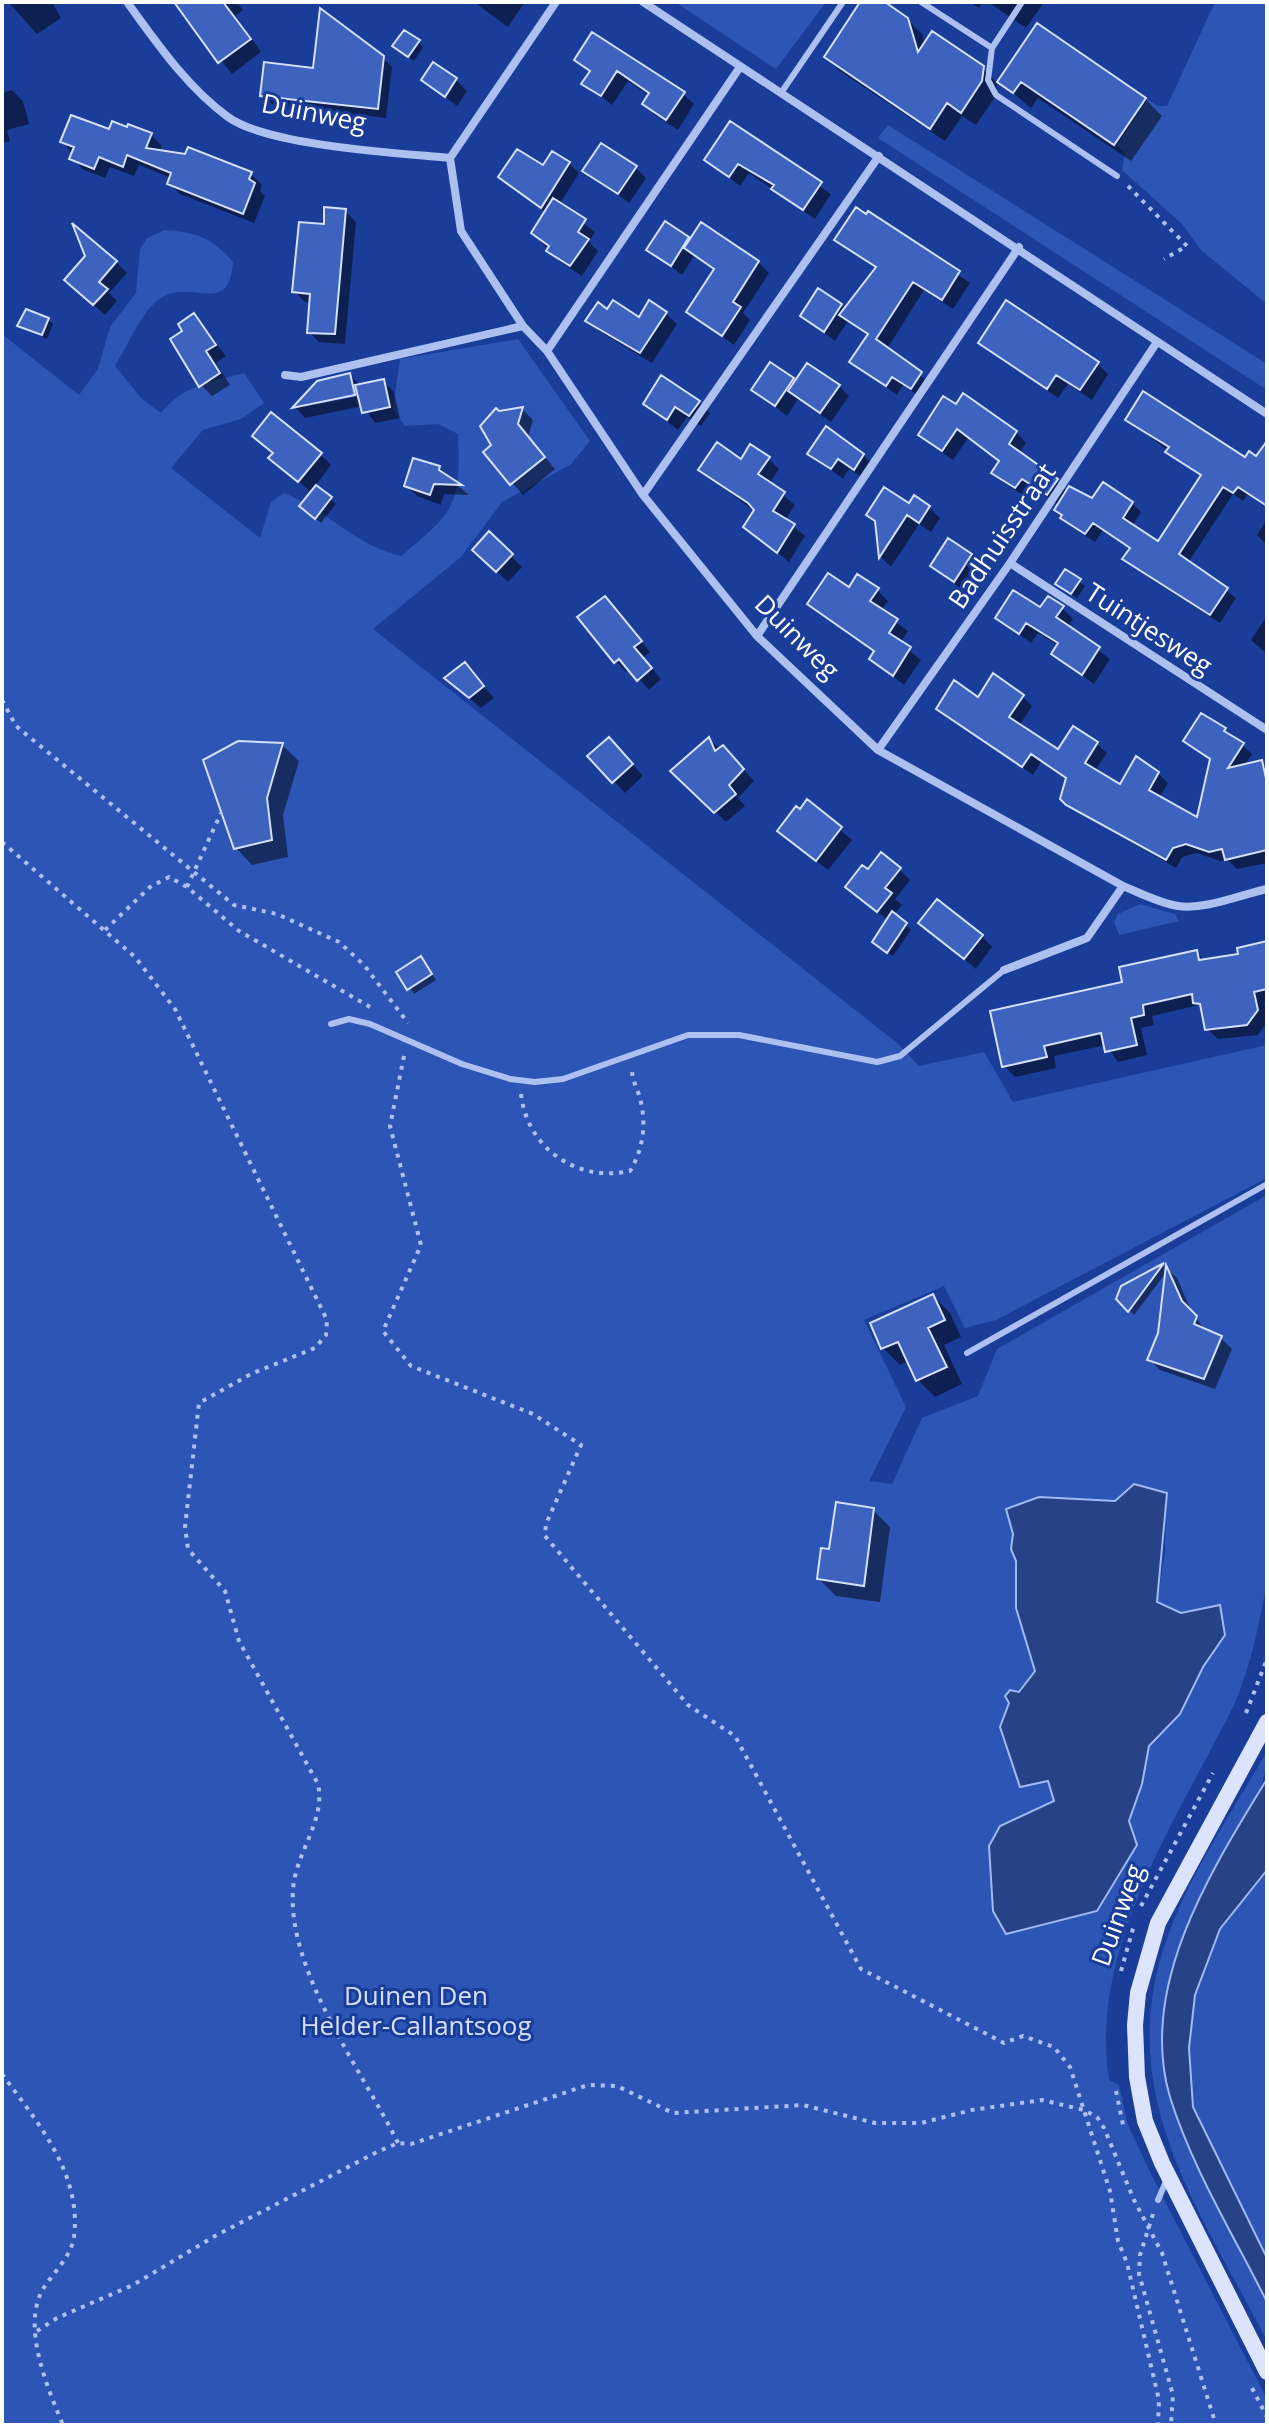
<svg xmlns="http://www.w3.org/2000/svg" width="1269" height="2427" font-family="'Open Sans',sans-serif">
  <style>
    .green { fill: #2c55b6; fill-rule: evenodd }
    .water { fill: #284288; stroke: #a0baf3; stroke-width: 2 }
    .shadow { fill: #0007; fill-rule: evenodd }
    .building { fill: #3d63be; stroke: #d4e0fc; stroke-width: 2 }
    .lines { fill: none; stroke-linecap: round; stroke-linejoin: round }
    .path { stroke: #adc1f1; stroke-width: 4; stroke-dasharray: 4 6; stroke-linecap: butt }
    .lane { stroke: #adc1f1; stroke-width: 6 }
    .street { stroke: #adc1f1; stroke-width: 8 }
    .secondary { stroke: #dbe4fc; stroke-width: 16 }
    .labels { text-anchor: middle; stroke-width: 6; stroke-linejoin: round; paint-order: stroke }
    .street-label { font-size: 26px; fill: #fff; stroke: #193d99 }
    .park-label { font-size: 26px; fill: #d4e0fc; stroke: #193d99 }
  </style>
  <rect width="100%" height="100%" fill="#193d99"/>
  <path class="green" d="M675 2H826L776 69Z
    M1215 2H1267V304L1202 251 1182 224 1122 170 1125 153 1117 145 1148 99 1157 106H1167Z
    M888 125 1267 364V390L878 138Z
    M165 230C195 232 213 238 233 262 229 318 191 278 161 298 141 311 128 346 115 366L142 399 161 413C183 385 211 382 244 373L264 403 241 419 203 430 171 468 260 538 271 502 284 493C329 511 354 545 401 556 455 511 461 506 458 434L438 424 405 426 393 409 400 359 518 339 590 441 570 465 502 502 461 557 373 629 897 1043 919 1066 984 1052 1013 1102 1267 1045V1178L996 1320 965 1328 944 1286 864 1320 906 1407 869 1481 892 1484 922 1418 978 1396 997 1349 1267 1195V1581C1259 1625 1251 1667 1233 1707 1176 1821 1089 1948 1109 2080L1119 2085 1128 2125 1151 2174 1267 2399V2425H2V334L79 395 98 369 110 327 136 293 140 249 147 238ZM1166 1493 1165 1552 1157 1602 1181 1613 1220 1606 1225 1635 1203 1667 1180 1714 1149 1746 1142 1784 1129 1821 1000 1826 1054 1801 1048 1780 1021 1786C998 1720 991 1728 1035 1672L1016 1608V1561L1011 1549 1013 1534 1080 1501H1115Z
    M1140 904 1175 914 1179 921 1119 935 1114 922 1118 914Z
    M1267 1751C1267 1794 1245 1813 1225 1848 1191 1909 1160 1978 1163 2048 1168 2141 1236 2214 1266 2299 1269 2311 1267 2328 1267 2341 1199 2208 1112 2093 1167 1938 1190 1873 1233 1811 1267 1751Z
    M1267 1870V2258L1193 2107 1189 2048 1195 1995 1221 1929Z"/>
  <path class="water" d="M1134 1484 1167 1493 1157 1602 1181 1613 1220 1605 1225 1635 1203 1667 1180 1714 1149 1746 1142 1784 1129 1821 1137 1845 1097 1911 1006 1934 993 1911 989 1846 1000 1826 1054 1801 1048 1781 1020 1787 1000 1727 1009 1703 1005 1696 1010 1690 1019 1692 1035 1671 1016 1608V1561L1011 1549 1013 1534 1006 1509 1039 1497 1115 1501Z
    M1267 1779V1870L1220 1929 1195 1995 1189 2048 1193 2107 1267 2258V2302C1234 2236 1192 2168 1170 2097 1137 1986 1212 1869 1267 1779Z"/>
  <path class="shadow" d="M8 2H52L61 18 37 34Z
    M176 2H237L243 10 235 16 261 52 232 74Z
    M474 2H525L508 27Z
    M873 2 907 19 922 34 925 45 982 68 997 83 996 96 976 125 962 116 945 141 840 71 826 57Z
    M969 2H983L979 8Z
    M988 2H1044L1026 28Z
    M1037 26 1145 99 1162 116 1131 161 1038 98 1031 108 1000 82Z
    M593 35 683 94 694 104 678 130 655 115 645 104 650 96 628 81 612 105 584 83 591 73 577 60Z
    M419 42 423 47 414 61 400 51Z
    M382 57 392 67 386 118 272 104 262 95Z
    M424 80H456L467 91 457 106Z
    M12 90 23 101 29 124 7 130 10 141 2 143V93Z
    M731 124 831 194 815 219 749 173 740 186 707 160Z
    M110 132 151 135 162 146 159 152 251 174 262 185 260 191 265 196 254 223 180 194 169 183 171 178 139 165 134 176 110 167 105 178 82 169 63 141Z
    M569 163 579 173 559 205 595 232 589 242 598 251 582 276 559 261 533 233 546 213 501 177Z
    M635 167 646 178 629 203 585 171Z
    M345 211 356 222 345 344 319 342 309 332 312 302H305L294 291 326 226Z
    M869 214 970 283 953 309 924 290 887 349 931 384 922 398 903 385 897 395 852 362 869 336 848 321 835 341 802 316 841 305 845 310 877 269 837 240Z
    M688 239 758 262 769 273 743 313 750 320 734 345 689 312 715 271 694 256 682 275 649 249Z
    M87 256 116 262 127 273 109 293 117 301 105 315 78 291Z
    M608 312 640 319 666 314 677 324 652 363 599 331 588 320Z
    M194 316 226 356 216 363 230 385 212 396 201 385 185 332Z
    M48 319 53 324 47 339 20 325Z
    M981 343 1097 363 1108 374 1092 400 1068 384 1058 398Z
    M350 375 361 386 383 381 394 392 400 418 375 423 363 406 305 418 295 407 318 382ZM364 391 365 395 319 404V400Z
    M793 379 796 383 839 386 849 396 831 422 798 399 787 416 754 390Z
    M944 399 1016 432 1026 443 1019 454 1068 492 1093 501 1132 503 1141 512 1132 526 1158 544 1202 477 1127 419 1245 459 1249 453 1267 463V507L1248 494 1243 501 1233 494 1188 563 1236 598 1220 623 1134 568 1125 559 1131 549 1103 530 1095 542 1072 527 1063 518 1059 505 1034 488 1026 497 1004 483 993 473 1000 462 968 438 953 460 931 445 921 435Z
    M699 402 710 413 701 426 687 417 678 430 645 404Z
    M522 409 533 420 528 437 555 469 523 495 486 453 494 446 499 413Z
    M809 453 863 455 874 466 865 479 849 469 843 479Z
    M320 454 331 465 315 486 336 504 321 523 306 511 312 493 271 458Z
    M768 458 779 469 769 484 795 505 785 520 805 536 789 562 745 526 755 512 701 470Z
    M439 467 450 479 469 495 444 494 441 505 417 496 406 485Z
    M909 505 929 507 940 518 931 532 919 524 891 567 881 557 877 524 868 515Z
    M1267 519V545L1257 535Z
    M489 534 522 567 508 582 474 550Z
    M949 541 982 567 965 592 932 566Z
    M1066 572 1085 586 1077 598 1063 589Z
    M849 589 877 590 888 601 881 611 908 631 900 643 921 660 904 685 871 659 875 653 810 604Z
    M1062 608 1073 619 1068 627 1110 659 1094 684 1053 654 1059 646 1038 633 1031 643 998 618Z
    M615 609 650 652 643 658 661 679 649 690 630 669 626 672 616 661Z
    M1267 616V654L1251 640Z
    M465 665 494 698 481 708 447 679Z
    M1022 696 1032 706 1019 726 1059 752 1097 744 1107 753 1095 771 1121 787 1158 773 1168 783 1159 798 1199 820 1211 761 1186 741 1242 745 1252 754 1244 766 1261 762 1267 768V863L1237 869 1227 860 1220 861 1197 853 1182 857 1176 868 1072 808 1068 781 1041 762 1033 775 938 708 979 700Z
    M709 740 733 758 754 781 738 798 745 806 726 822 673 771Z
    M282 745 299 761 283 815 288 857 252 865 236 848Z
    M620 750 643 776 625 793 590 756Z
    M808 802 852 840 828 870 790 841 800 812Z
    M899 869 910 880 895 899 902 905 894 915 911 930 893 956 879 946 888 920 859 897 868 871Z
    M921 923 982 936 992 947 976 969Z
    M1267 946V1002L1264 1003 1267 1022 1258 1035 1218 1039 1207 1029 1199 1005 1152 1016 1154 1025 1141 1028 1147 1055 1118 1062 1106 1045 1054 1056 1056 1068 1015 1077 1004 1066 1125 984 1196 952 1205 961Z
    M425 964 436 980 414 994 399 972Z
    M1164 1266 1177 1278 1192 1313 1206 1331 1221 1338 1232 1349 1215 1389 1160 1370 1149 1359 1160 1334 1168 1270 1134 1315 1118 1298 1122 1287Z
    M933 1296 950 1313 961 1337 944 1345 962 1384 935 1397 918 1380 909 1361 900 1365 883 1348 872 1324Z
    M873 1510 890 1527 880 1602 836 1596 819 1579 831 1551Z"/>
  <path class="building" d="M174 2H223L251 39 218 63Z
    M860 2H885L908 18 918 52 932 31 984 66 982 81 961 113 947 103 930 129 824 57Z
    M320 8 384 56 378 109 260 96 264 62 313 68Z
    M1037 23 1146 98 1114 145 1021 82 1013 93 997 82Z
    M404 30 420 40 408 57 392 46Z
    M592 32 685 92 666 120 642 104 649 93 617 71 601 96 581 84 590 71 574 60Z
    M433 62 457 78 445 97 421 80Z
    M71 115 109 129 112 121 127 127 128 124 152 133 146 148 185 154 188 147 252 172 249 179 255 183 243 214 167 184 171 173 127 155 123 167 99 157 94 169 69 159 74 147 60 142Z
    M730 121 822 182 803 210 771 189 774 185 738 164 729 177 704 160Z
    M601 143 637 166 618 194 582 171Z
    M517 149 543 165 552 151 570 162 541 208 498 177Z
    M553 198 586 219 578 232 589 239 570 266 546 251 549 246 531 233Z
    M324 207 346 209 335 334 307 333 310 294 292 292 299 222 324 224Z
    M856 207 866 214 868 211 960 271 942 300 913 282 876 339 922 372 911 389 892 377 886 386 849 362 868 334 839 315 876 267 834 240Z
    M665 221 689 237 671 266 646 250Z
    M701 222 759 261 733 302 741 307 722 336 686 312 714 269 684 248Z
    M72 223 117 261 99 282 108 289 93 305 64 280 85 256Z
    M818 288 842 304 824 332 800 316Z
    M613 300 639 317 649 300 667 312 640 353 585 321 598 302 607 309Z
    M1006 300 1099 362 1080 390 1056 375 1047 389 978 343Z
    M26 309 49 318 42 335 17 326Z
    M194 313 216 345 206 351 220 373 199 387 170 339 182 331 178 324Z
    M770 362 794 378 775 406 751 390Z
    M807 363 840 385 820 413 788 391Z
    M350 373 355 395 292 408 317 381Z
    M661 375 700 401 689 416 675 407 667 420 643 404Z
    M384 379 390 407 362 413 355 385Z
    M1143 391 1245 457 1249 451 1256 456 1267 441V506L1238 487 1233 493 1223 487 1179 554 1228 588 1210 615 1122 559 1130 548 1093 523 1085 534 1060 518 1062 515 1054 510 1069 486 1092 498 1103 482 1133 502 1123 518 1158 541 1201 475 1165 452 1169 447 1125 420Z
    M963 393 1017 431 1009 444 1058 479 1047 495 1022 479 1015 488 991 473 999 461 957 429 942 451 918 435 943 396 956 404Z
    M523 407 518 424 545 457 510 485 483 452 491 445 480 426 496 408 499 411Z
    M271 412 322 453 298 482 268 458 273 453 252 436Z
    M826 426 864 454 854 470 838 459 831 469 807 454Z
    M717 442 741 459 750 444 770 457 758 474 785 492 773 511 795 524 777 553 743 527 754 510 748 503 698 470Z
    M413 458 440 466 439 470 462 485 434 484 430 495 404 486Z
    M316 485 332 497 315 519 299 506Z
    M884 487 909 503 914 495 930 506 919 523 907 515 879 558 875 521 866 515Z
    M489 531 513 554 496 572 472 550Z
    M948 538 972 554 954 582 930 566Z
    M1065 569 1081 579 1071 594 1055 584Z
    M828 573 849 587 857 574 879 588 870 601 898 619 889 633 911 647 893 676 869 659 874 651 807 604Z
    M1013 590 1040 607 1048 596 1064 606 1056 617 1100 647 1082 675 1051 654 1058 643 1026 623 1019 634 995 618Z
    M605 596 642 641 634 647 652 668 637 681 619 659 614 663 577 617Z
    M465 662 484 686 469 698 444 678Z
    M993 673 1024 695 1009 717 1058 749 1073 726 1098 742 1085 763 1120 784 1136 756 1159 772 1149 790 1197 817 1210 759 1183 741 1201 713 1226 728 1224 731 1244 743 1228 768 1262 760 1267 783V850L1225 860 1222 849 1209 852 1186 844 1173 848 1166 860 1066 805 1060 799 1066 778 1031 754 1022 767 936 709 954 680 978 697Z
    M609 737 633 764 612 783 587 756Z
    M709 737 715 751 723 745 744 769 729 785 736 794 714 813 670 771Z
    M238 741 283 743 267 798 272 840 234 849 203 760Z
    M807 799 842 827 816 861 777 831 796 806 800 809Z
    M881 852 901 868 885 888 892 893 877 912 845 887 862 865 868 869Z
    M937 899 983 935 964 959 918 923Z
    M892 911 907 923 887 953 872 942Z
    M1267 941V989L1254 992 1258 1010 1247 1025 1205 1030 1200 1004 1193 1003 1192 994 1143 1005 1144 1015 1131 1018 1137 1045 1105 1052 1101 1033 1044 1046 1047 1057 1002 1067 990 1011 1122 982 1119 967 1197 950 1199 960 1238 954 1237 948Z
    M421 956 432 974 407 990 396 972Z
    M1164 1263 1128 1312 1116 1299 1121 1286Z
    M1166 1265 1182 1301 1197 1316 1194 1324 1222 1336 1204 1379 1147 1360 1158 1333Z
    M933 1294 945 1320 928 1328 947 1367 916 1381 898 1342 881 1349 870 1323Z
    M836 1502 874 1508 864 1586 817 1579 821 1548 829 1549Z"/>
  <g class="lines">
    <path class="path" d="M1128 186 1187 246 1164 259
      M2 700 16 726 234 905 277 914 339 942 364 965 408 1023
      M2 842 135 957 175 1009 327 1320 326 1335 315 1348 251 1374 199 1403 185 1527 188 1549 225 1591 239 1641 318 1784C326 1821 295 1853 293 1890 287 1971 363 2072 398 2143
      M187 887 221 813
      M105 930 150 887 169 877 187 887 239 931 370 1007
      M404 1056 390 1126 421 1245 383 1331 411 1366 533 1414 581 1445 546 1524 545 1536 688 1705 735 1736 861 1969 1004 2043 1023 2036 1054 2047 1070 2067 1110 2191 1118 2241 1127 2263 1159 2400 1158 2425
      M521 1094C527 1148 577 1183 630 1171 644 1148 647 1121 639 1095 636 1086 632 1079 632 1070
      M1246 1713 1267 1659
      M1141 1906 1213 1773
      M1121 1971 1134 1925
      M2 2074C37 2122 82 2173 74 2237 71 2257 53 2273 43 2289 21 2327 48 2389 63 2425
      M1116 2091 1123 2125
      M1153 2214 1140 2255 1139 2274 1173 2395 1171 2425
      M37 2331 57 2318 133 2285 215 2236 377 2152 398 2143 411 2144 588 2085 617 2086 673 2113 803 2105 875 2123H921L972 2110 1042 2100 1084 2110 1097 2117 1104 2128 1134 2200 1162 2253 1216 2425
      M1252 2388 1267 2417"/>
    <path class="lane" d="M921 2 992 48 1022 2
      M992 48 988 80 996 95 1117 176
      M781 93 843 2
      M331 1024 349 1019 370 1024 462 1064 510 1079 535 1082 563 1079 688 1035H739L877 1062 900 1056 1004 970
      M967 1353 1267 1184
      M1158 2200 1167 2179"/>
    <path class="street" d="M127 2C157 43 186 86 228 117 268 146 398 153 450 158
      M556 2 450 158 461 231 523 326 547 351 643 495 757 636 878 750 1123 886C1140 893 1159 903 1178 906 1205 910 1240 895 1267 889
      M643 2 1267 414
      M547 351 740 67
      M285 375 301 377 523 326
      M643 495 879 156
      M1010 563 1267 730
      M757 636 1019 247
      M878 750 1010 563 1157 342
      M1004 970 1087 938 1123 886"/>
    <path class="secondary" d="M1267 1722 1158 1923 1138 1993 1135 2025 1137 2077 1145 2121 1162 2163 1267 2372"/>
  </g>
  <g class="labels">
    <g class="street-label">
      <text transform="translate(314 113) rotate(11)" y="9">Duinweg</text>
      <text transform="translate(1002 536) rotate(-56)" y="9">Badhuisstraat</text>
      <text transform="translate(1149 629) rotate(33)" y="9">Tuintjesweg</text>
      <text transform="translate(797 637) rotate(45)" y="9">Duinweg</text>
      <text transform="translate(1118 1915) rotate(-70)" y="9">Duinweg</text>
    </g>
    <g class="park-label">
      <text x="416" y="2005">Duinen Den<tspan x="416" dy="30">Helder-Callantsoog</tspan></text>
    </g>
  </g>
  <rect width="1269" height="2427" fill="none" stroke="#ffffff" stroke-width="8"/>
</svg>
